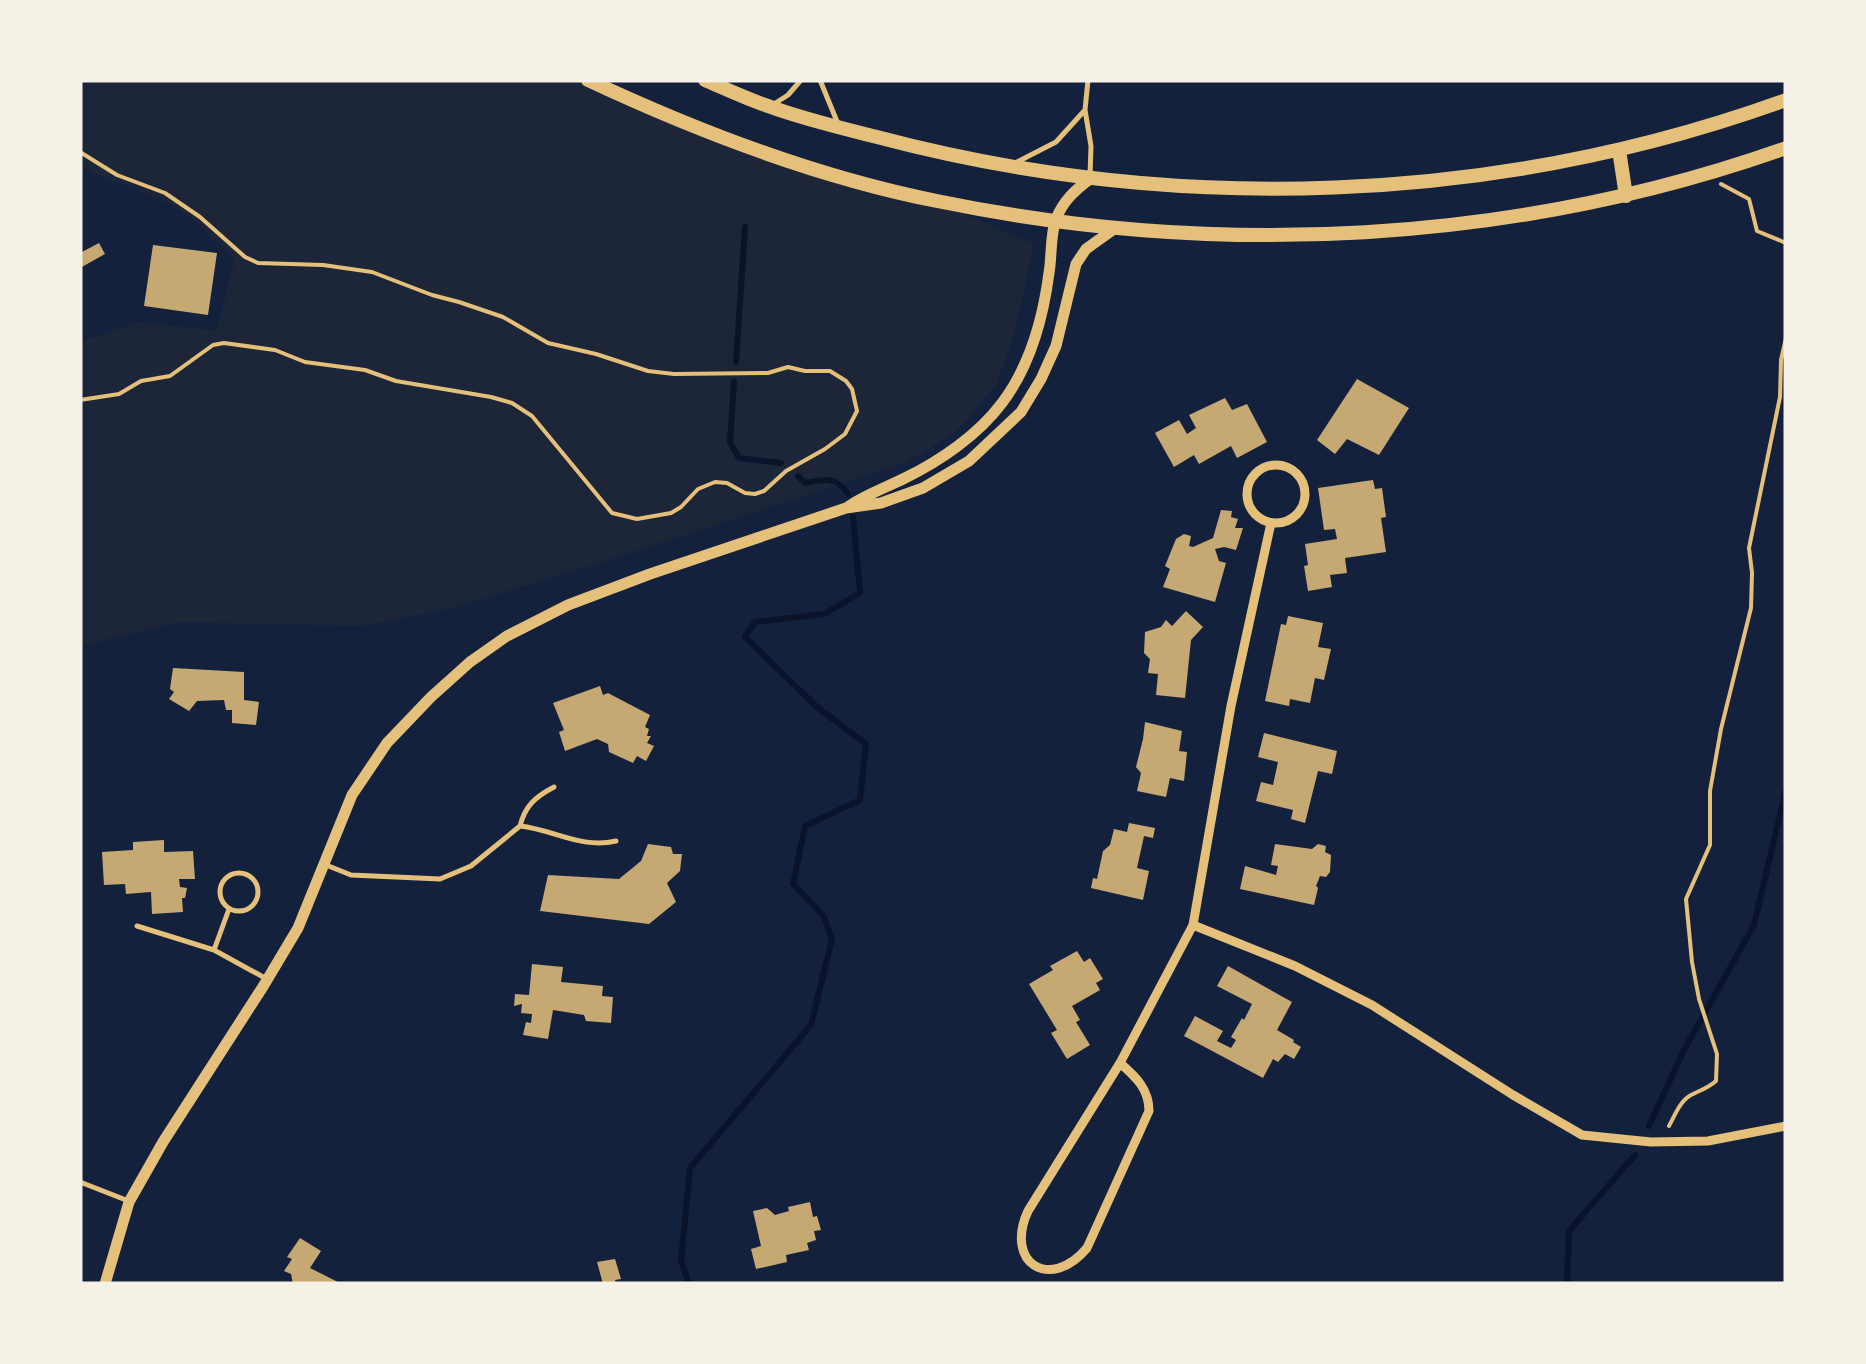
<svg xmlns="http://www.w3.org/2000/svg" width="1866" height="1364" font-family="Manrope,sans-serif">
  <style>
    .green { fill: #1d2539 }
    .lines { fill: none; stroke-linecap: round; stroke-linejoin: round }
    .stream { stroke: #0b132b; stroke-width: 6 }
    .building { fill: #c6a872 }
    .path { stroke: #e5c07b; stroke-width: 4 }
    .service { stroke: #e5c07b; stroke-width: 5 }
    .minor { stroke: #e5c07b; stroke-width: 9 }
    .tertiary { stroke: #e5c07b; stroke-width: 11 }
    .primary { stroke: #e5c07b; stroke-width: 14 }
  </style>
  <rect width="100%" height="100%" fill="#14213d"/>
  <path class="green" d="M80 80H588L668 117 934 201 1034 244 1014 336 996 385 956 432 907 462 609 560 456 607 361 626 178 622 80 646V342L139 322 217 331 235 259C214 239 194 218 168 203 140 188 108 182 80 166Z"/>
  <g class="lines">
    <path class="stream" d="M736 362 745 227
      M734 382 730 442 739 458 781 463
      M798 476 805 483C825 479 836 476 848 494
      M1649 1126 1684 1050 1754 925 1786 789
      M689 1284 681 1261 690 1168 811 1025 832 939 823 915 793 884 805 826 860 800 866 744 817 707 745 637 755 622 824 614 860 593 853 517
      M1567 1284 1569 1231 1635 1155"/>
  </g>
  <path class="building" d="M99 243 105 254 80 268V253Z
    M153 245 217 253 208 315 144 306Z
    M1357 379 1409 408 1379 455 1347 439 1335 454 1317 440Z
    M1225 398 1232 410 1247 404 1267 442 1237 458 1231 446 1199 464 1194 455 1174 467 1155 433 1179 420 1187 434 1196 428 1189 415Z
    M1373 480 1375 489 1382 488 1386 517 1381 518 1386 552 1345 558 1347 573 1330 575 1332 587 1308 591 1304 566 1308 565 1305 544 1337 539 1335 529 1324 530 1318 488Z
    M1221 510 1232 511 1231 517 1238 519 1235 528H1243L1236 550 1224 547 1215 549 1219 561 1226 563 1215 602 1163 587 1170 569 1165 566 1176 539 1184 534 1191 536 1189 546 1193 547 1213 538Z
    M1186 611 1203 627 1191 640 1185 698 1156 695 1158 674 1148 673 1150 659 1144 653 1145 632 1161 627 1166 620 1172 626Z
    M1288 616 1323 623 1318 647 1331 649 1324 680 1315 678 1310 703 1290 699 1289 706 1265 701 1281 624 1286 625Z
    M173 668 244 672V700L259 702 256 725 232 723V710H226L224 700 197 701 189 711 169 699 174 692 170 689Z
    M600 686 603 695 608 693 650 715 645 727 649 729 647 736H651L647 743 654 746 646 761 637 756 633 763 609 752 608 744 597 739 565 751 559 732 564 730 553 703Z
    M1145 722 1182 731 1179 751 1187 752 1184 781 1170 778 1166 797 1137 791 1141 773 1136 767 1143 739Z
    M1264 733 1337 751 1332 774 1318 771 1305 823 1291 819 1293 810 1256 801 1261 782 1273 785 1278 762 1258 757Z
    M1129 823 1155 828 1153 838 1144 836 1137 868 1149 871 1143 900 1091 888 1093 878 1097 879 1103 851 1110 845 1114 829 1127 832Z
    M164 840V852L193 851 195 879H179L180 887 187 888 185 898H182L183 912 152 914 151 892 126 894 125 884 104 885 102 852 133 850V842Z
    M648 844 671 847 673 854H682L680 871 667 883 676 902 649 924 540 911 548 875 619 879 641 861Z
    M1275 844 1312 849 1318 844 1326 846 1325 852 1331 855 1330 872 1326 877 1320 876 1316 886 1318 888 1314 905 1240 889 1245 866 1276 875 1278 866 1271 865Z
    M1077 951 1084 962 1090 958 1103 979 1096 983 1100 990 1072 1006 1080 1020 1076 1022 1090 1045 1067 1059 1051 1033 1057 1030 1029 984 1053 970 1050 966Z
    M532 964 563 967 561 982 603 986 602 996 613 997 611 1023 586 1021 584 1015 553 1010 548 1039 523 1035 526 1022 531 1023 532 1014 521 1013 522 1004 514 1006 515 994 529 995Z
    M1228 966 1292 1002 1277 1030 1294 1040 1293 1042 1301 1047 1294 1059 1285 1054 1278 1062 1273 1059 1263 1078 1184 1036 1195 1016 1223 1031 1217 1041 1231 1048 1236 1040 1231 1037 1242 1018 1244 1020 1252 1004 1217 986Z
    M810 1202 813 1217 817 1216 821 1230 814 1231 816 1240 807 1243 809 1250 786 1255 787 1262 756 1269 751 1249 761 1246 753 1211 767 1208 775 1215 789 1211 788 1207Z
    M300 1238 321 1251 310 1268 342 1284H293L291 1274 284 1271 292 1259 287 1257Z
    M615 1259 621 1279 615 1280 616 1284H603L597 1262Z"/>
  <g class="lines">
    <path class="path" d="M80 152 117 175 165 193 200 217 245 257 258 263 323 265 372 272 432 295 459 302 503 317 548 343 596 354 648 371 674 374 768 373 788 367 805 371H830L846 381 852 389 857 411 845 434 825 449 786 471 764 491 755 494 745 493 727 483 715 482 698 489 681 507 671 513 637 519 612 513 532 416 512 403 491 397 396 381 365 370 305 362 275 350 224 343 213 345 170 376 141 381 119 394 80 400
      M1721 184 1749 199 1757 231 1786 243
      M1669 1126C1675 1115 1680 1101 1691 1095 1701 1090 1708 1088 1716 1081L1717 1054 1699 999 1692 962 1686 899 1710 845V791L1721 729 1751 608 1752 573 1749 548 1780 397 1781 360 1786 338"/>
    <path class="service" d="M820 80 838 124
      M1088 80 1085 110 1091 146 1090 176
      M774 104 788 95 801 80
      M1017 162 1056 142 1085 110
      M520 826C525 806 535 797 554 787
      M326 865 351 875 440 879 471 866 520 826C555 830 581 849 616 841
      M220 892a19 19 0 1 1 38 0a19 19 0 1 1-38 0Z
      M137 926 214 950 265 978
      M214 950 229 909
      M80 1182 126 1200"/>
    <path class="minor" d="M1247 494a29 29 0 1 1 58 0a29 29 0 1 1-58 0Z
      M1193 925 1295 966 1372 1005 1513 1095 1582 1135 1651 1142 1708 1141 1786 1126
      M1120 1063C1136 1077 1149 1089 1149 1111L1087 1248C1050 1292 1004 1263 1028 1211L1120 1063 1193 925 1231 706 1271 523"/>
    <path class="tertiary" d="M849 506C867 494 885 488 905 478 940 461 978 435 1002 403 1030 366 1043 319 1049 273 1052 256 1050 235 1056 219 1063 201 1075 190 1090 179
      M105 1284 129 1202 163 1142 264 985 298 928 352 795 387 743 431 697 470 662 507 636 568 605 650 574 846 508 881 503 923 488 969 461 1021 412 1041 379 1056 346 1076 264 1086 249 1114 229"/>
    <path class="primary" d="M588 80C699 132 816 177 937 201 1218 259 1515 244 1786 148
      M705 80C726 89 747 99 768 106 803 119 841 128 877 137 1175 216 1496 205 1786 100
      M1619 150 1626 196"/>
  </g>
  <rect width="1866" height="1364" fill="none" stroke="#f6f1e7" stroke-width="165"/>
</svg>
